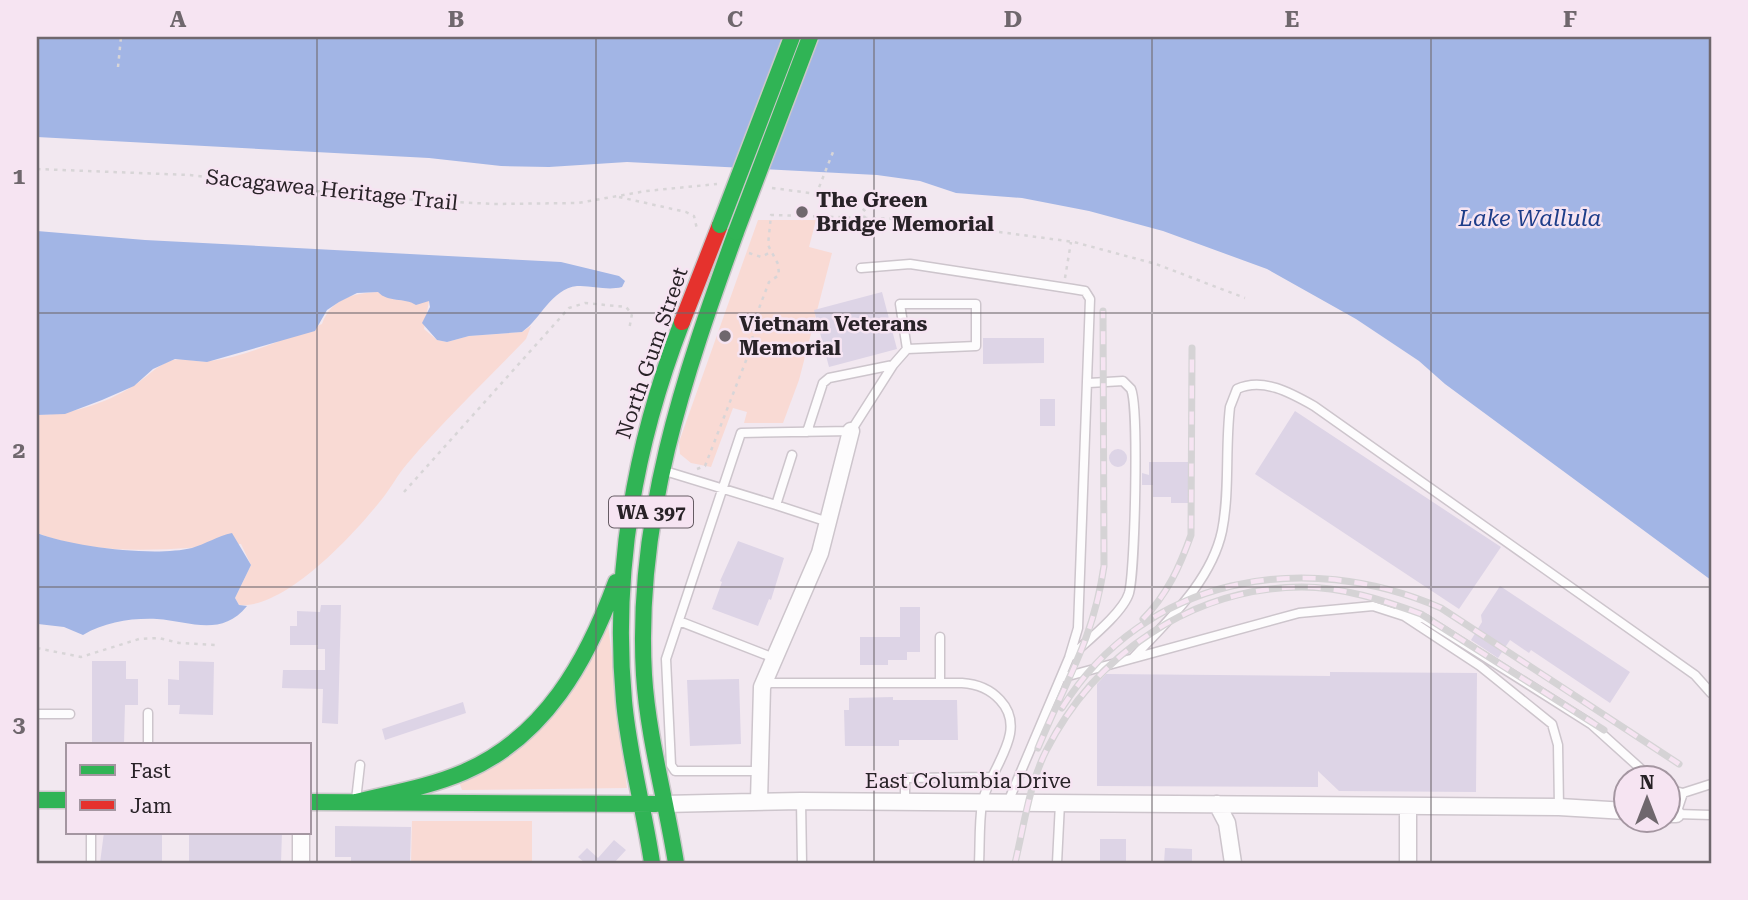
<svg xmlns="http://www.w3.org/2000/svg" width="1748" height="900" font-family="'Roboto Serif',serif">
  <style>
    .green { fill: #f9dad4 }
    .water { fill: #a2b5e5 }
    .building { fill: #ddd4e6 }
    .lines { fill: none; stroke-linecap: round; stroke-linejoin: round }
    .lane-casing { stroke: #cdc5cc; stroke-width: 11 }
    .street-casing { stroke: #cdc5cc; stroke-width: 19 }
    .fast-casing { stroke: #cbc7ca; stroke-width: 19 }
    .jam-casing { stroke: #cbc7ca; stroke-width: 19 }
    .path { stroke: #d8d5d7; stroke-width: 2.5; stroke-dasharray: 3.5 5; stroke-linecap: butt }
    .lane { stroke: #fdfcfd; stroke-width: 8 }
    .street { stroke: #fdfcfd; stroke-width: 16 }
    .fast { stroke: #30b455; stroke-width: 16 }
    .jam { stroke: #e5322d; stroke-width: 16 }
    .rail-casing { stroke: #d5d3d5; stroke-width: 7 }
    .rail { stroke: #f6e4f2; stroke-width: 4.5; stroke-dasharray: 13; stroke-linecap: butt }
    .fast-bridge-casing { stroke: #cbc7ca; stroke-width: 19; stroke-linecap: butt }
    .fast-bridge { stroke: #30b455; stroke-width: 16 }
    .grid { fill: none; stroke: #6f676d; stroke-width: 2; stroke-opacity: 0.55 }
    .poi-dot { fill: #6f676d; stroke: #f6e4f2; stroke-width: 2.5 }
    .labels { text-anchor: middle; stroke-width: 5; stroke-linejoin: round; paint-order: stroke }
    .shield { fill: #f6e4f2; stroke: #665c64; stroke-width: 2 }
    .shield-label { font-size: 19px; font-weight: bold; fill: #282227 }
    .street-label { font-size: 21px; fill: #282227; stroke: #f6e4f2 }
    .poi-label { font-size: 21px; font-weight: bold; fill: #282227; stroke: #f6e4f2; text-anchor: start }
    .water-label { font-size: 23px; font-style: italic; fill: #1e3d89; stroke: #f6e4f2 }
    .neatline { fill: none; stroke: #6f676d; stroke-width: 2.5 }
    .grid-label { font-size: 23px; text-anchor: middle; font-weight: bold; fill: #6f676d }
  </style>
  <rect width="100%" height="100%" fill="#f2e8f0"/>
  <path class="green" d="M758 220H816L809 247 832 253 799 380 783 423H744L747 412 733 408 711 467 691 463 680 454 679 442Z
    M378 292 396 300 429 301 424 329 437 340 447 342 469 336 522 332 531 326 526 339C487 380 444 420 407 464 398 474 391 488 382 499 355 533 286 609 239 605L235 598 251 565 241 544C174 549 101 558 37 533V415C69 415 105 404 133 386 148 377 156 365 173 360 186 357 198 363 210 361 248 357 286 337 322 324 331 299 353 293 378 292Z
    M608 623 627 788 462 790 459 782 511 753Z
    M412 821H532V863H411Z"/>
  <path class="water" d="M37 37H1711V580L1445 384 1419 361 1356 319 1267 269 1163 231 1089 211 1022 198 956 193 920 181 877 175 627 162 549 167 501 166 429 158 37 137Z
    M37 231 145 240 561 262 619 276 625 281 622 287C606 291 592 285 577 286 551 289 541 319 522 332L469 336 447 342 437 340 422 323 430 307 429 301 416 305C404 297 388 303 378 292L357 293 339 302 327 310 315 331 207 362 175 359 153 369 134 386 102 400 65 414 37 415Z
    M37 533C73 547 154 557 192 548 205 544 218 536 232 533L251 565 235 598 239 605 247 606C221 638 189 621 157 619 131 618 105 622 83 635L64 627 38 624Z"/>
  <path class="building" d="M882 292 897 349 829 367 814 310Z
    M983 338H1044V363L983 364Z
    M1040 399H1055V426H1040Z
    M1295 411 1501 547 1459 609 1255 474Z
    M1109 458a9 9 0 1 1 18 0a9 9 0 1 1-18 0Z
    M1149 462H1189L1190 503H1171V497H1153V485H1142V473L1149 475Z
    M738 541 784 558 771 600 769 599 758 626 712 609 722 582 720 581Z
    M1500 586 1630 672 1610 703 1531 650 1529 653 1510 640 1498 658 1471 640 1482 622 1481 615Z
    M321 605H341L338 724 322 723 323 689 282 688 283 670H325V649H317L318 645H290V626H297V611L320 612Z
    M900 607H920V652H907V660H888V665H860V637H900Z
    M92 661H126V679H138V705H125L124 744H92Z
    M179 661 214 662 213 715 179 714 180 705H168V679L179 680Z
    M1330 672 1477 673 1476 792 1339 791 1318 771V787L1097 786V684L1106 674 1330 676Z
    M739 679 741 744 690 746 687 680Z
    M893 697V700H957L958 740H899V746H845L844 710H849V698Z
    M463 702 466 713 385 740 382 729Z
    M335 826 411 827 410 863H351V857H335Z
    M104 832H162V863H100Z
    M189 832H282L281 863H189Z
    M1100 839H1126V863H1100Z
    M614 840 626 850 614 863H585L578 857 587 848 598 858Z
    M1165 848 1192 849V863H1164Z"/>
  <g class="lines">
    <defs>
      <path id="lane" d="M861 268 910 264 1073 289 1085 291 1090 299 1078 628 1069 658 1008 802
        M893 365 907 349 900 304H976V346L907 349
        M665 471 776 505 792 455
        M776 505 828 522
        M1399 610 1425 619 1591 724 1651 778
        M679 621 774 658
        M940 637V683
        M1071 656C1086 642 1123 613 1129 593 1135 571 1139 407 1131 389 1130 388 1124 382 1123 381L1089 383
        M1133 658C1167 621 1211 582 1222 531 1230 491 1225 448 1230 407L1237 389C1263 377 1291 393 1314 406L1695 675 1711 693
        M1061 678 1299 613 1373 606 1404 616 1480 666 1552 724 1558 745 1559 807
        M764 683H962C978 684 990 689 1000 700 1030 732 988 770 982 804 979 823 980 844 979 863
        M37 714H70
        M148 744V713
        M760 771H675L671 765 666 659 741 433 851 431 893 365 829 378 823 383 807 432
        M1668 789 1683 793 1711 784
        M1683 793 1676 814 1711 815
        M356 800 360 765
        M801 801 802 863
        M905 802V778L992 777
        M91 832V863
        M1057 863 1060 803"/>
      <path id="street" d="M759 801 762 687 820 553 851 431
        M664 804 801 801 1559 807 1626 811
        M1217 804 1227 823 1233 863
        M1668 814H1676
        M301 832V863
        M1408 863V806"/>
      <path id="fast" d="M37 800H68
        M310 802 656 804
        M356 802C392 793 429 787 464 772 545 737 587 661 616 582
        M652 863C644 809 629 756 624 701 612 570 635 444 682 322
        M676 863C666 800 648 738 644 675 635 519 684 376 736 232"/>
      <path id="jam" d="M682 322 720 225"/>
    </defs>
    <use href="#lane" class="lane-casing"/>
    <use href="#street" class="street-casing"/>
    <use href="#fast" class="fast-casing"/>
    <use href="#jam" class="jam-casing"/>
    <path class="path" d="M118 67 121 37
      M37 169 190 175 363 197 493 204 578 203 646 191 717 184
      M772 188 810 193 862 208 866 212 864 218
      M816 195 833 152
      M619 197 686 212 694 216 697 229
      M749 253 761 257 769 253
      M1065 278 1071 242
      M697 469 705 466 754 340 750 332 769 282 779 275 778 264 768 245 771 215 902 219 1074 242 1156 264 1245 298
      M404 492 569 308 585 303 626 307 632 314 629 330
      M37 648 81 657 139 639 159 638 179 643 215 645"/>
    <use href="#lane" class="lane"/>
    <use href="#street" class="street"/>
    <use href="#fast" class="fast"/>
    <use href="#jam" class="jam"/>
    <defs>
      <path id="rail" d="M1143 619C1167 595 1180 566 1191 535L1192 348
        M1062 708C1145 576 1304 548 1441 608L1679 764
        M1038 748C1066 680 1093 641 1104 566L1103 311
        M1015 863C1024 826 1029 785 1046 751 1095 654 1192 588 1302 587 1342 587 1383 600 1421 614L1604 730"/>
    </defs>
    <use href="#rail" class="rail-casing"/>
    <use href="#rail" class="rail"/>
    <defs>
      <path id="fast-bridge" d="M720 225 792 37
        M736 232 810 37"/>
    </defs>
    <use href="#fast-bridge" class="fast-bridge-casing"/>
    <use href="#fast-bridge" class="fast-bridge"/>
  </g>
  <path class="grid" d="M317 37V863M596 37V863M874 37V863M1152 37V863M1431 37V863M37 313H1711M37 587H1711"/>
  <g class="poi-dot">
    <circle cx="802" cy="212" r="7"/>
    <circle cx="725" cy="336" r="7"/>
  </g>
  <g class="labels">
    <rect class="shield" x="609" y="496.5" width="84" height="31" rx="5"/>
    <g class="shield-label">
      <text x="651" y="519">WA 397</text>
    </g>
    <g class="street-label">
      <text transform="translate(332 190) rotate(6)" y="7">Sacagawea Heritage Trail</text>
      <text transform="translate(652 353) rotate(-71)" y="7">North Gum Street</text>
      <text x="968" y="788">East Columbia Drive</text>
    </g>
    <g class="poi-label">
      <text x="816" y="207">The Green<tspan x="816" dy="24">Bridge Memorial</tspan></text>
      <text x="739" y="331">Vietnam Veterans<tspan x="739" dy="24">Memorial</tspan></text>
    </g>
    <g class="water-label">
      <text x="1530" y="226">Lake Wallula</text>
    </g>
  </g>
  <rect width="1748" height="900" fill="none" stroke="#f6e4f2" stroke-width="77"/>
  <rect x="66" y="743" width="245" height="91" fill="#f6e4f2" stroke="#a496a1" stroke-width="2"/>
  <rect x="80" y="765" width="35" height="10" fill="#30b455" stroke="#a496a1" stroke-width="2"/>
  <text x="130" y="778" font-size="21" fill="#282227">Fast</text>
  <rect x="80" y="800" width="35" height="10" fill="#e5322d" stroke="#a496a1" stroke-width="2"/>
  <text x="130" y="813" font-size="21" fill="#282227">Jam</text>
  <g transform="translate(1647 799)"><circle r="33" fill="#f6e4f2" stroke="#a496a1" stroke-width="2"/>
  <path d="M0-5L12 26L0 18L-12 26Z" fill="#6f676d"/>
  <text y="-10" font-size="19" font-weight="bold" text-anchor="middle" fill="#282227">N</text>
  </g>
  <rect x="38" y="38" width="1672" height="824" class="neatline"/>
  <g class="grid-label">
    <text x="178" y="27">A</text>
    <text x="456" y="27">B</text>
    <text x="735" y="27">C</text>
    <text x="1013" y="27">D</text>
    <text x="1292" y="27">E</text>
    <text x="1570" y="27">F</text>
    <text x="19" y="184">1</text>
    <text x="19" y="458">2</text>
    <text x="19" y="732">3</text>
  </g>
</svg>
